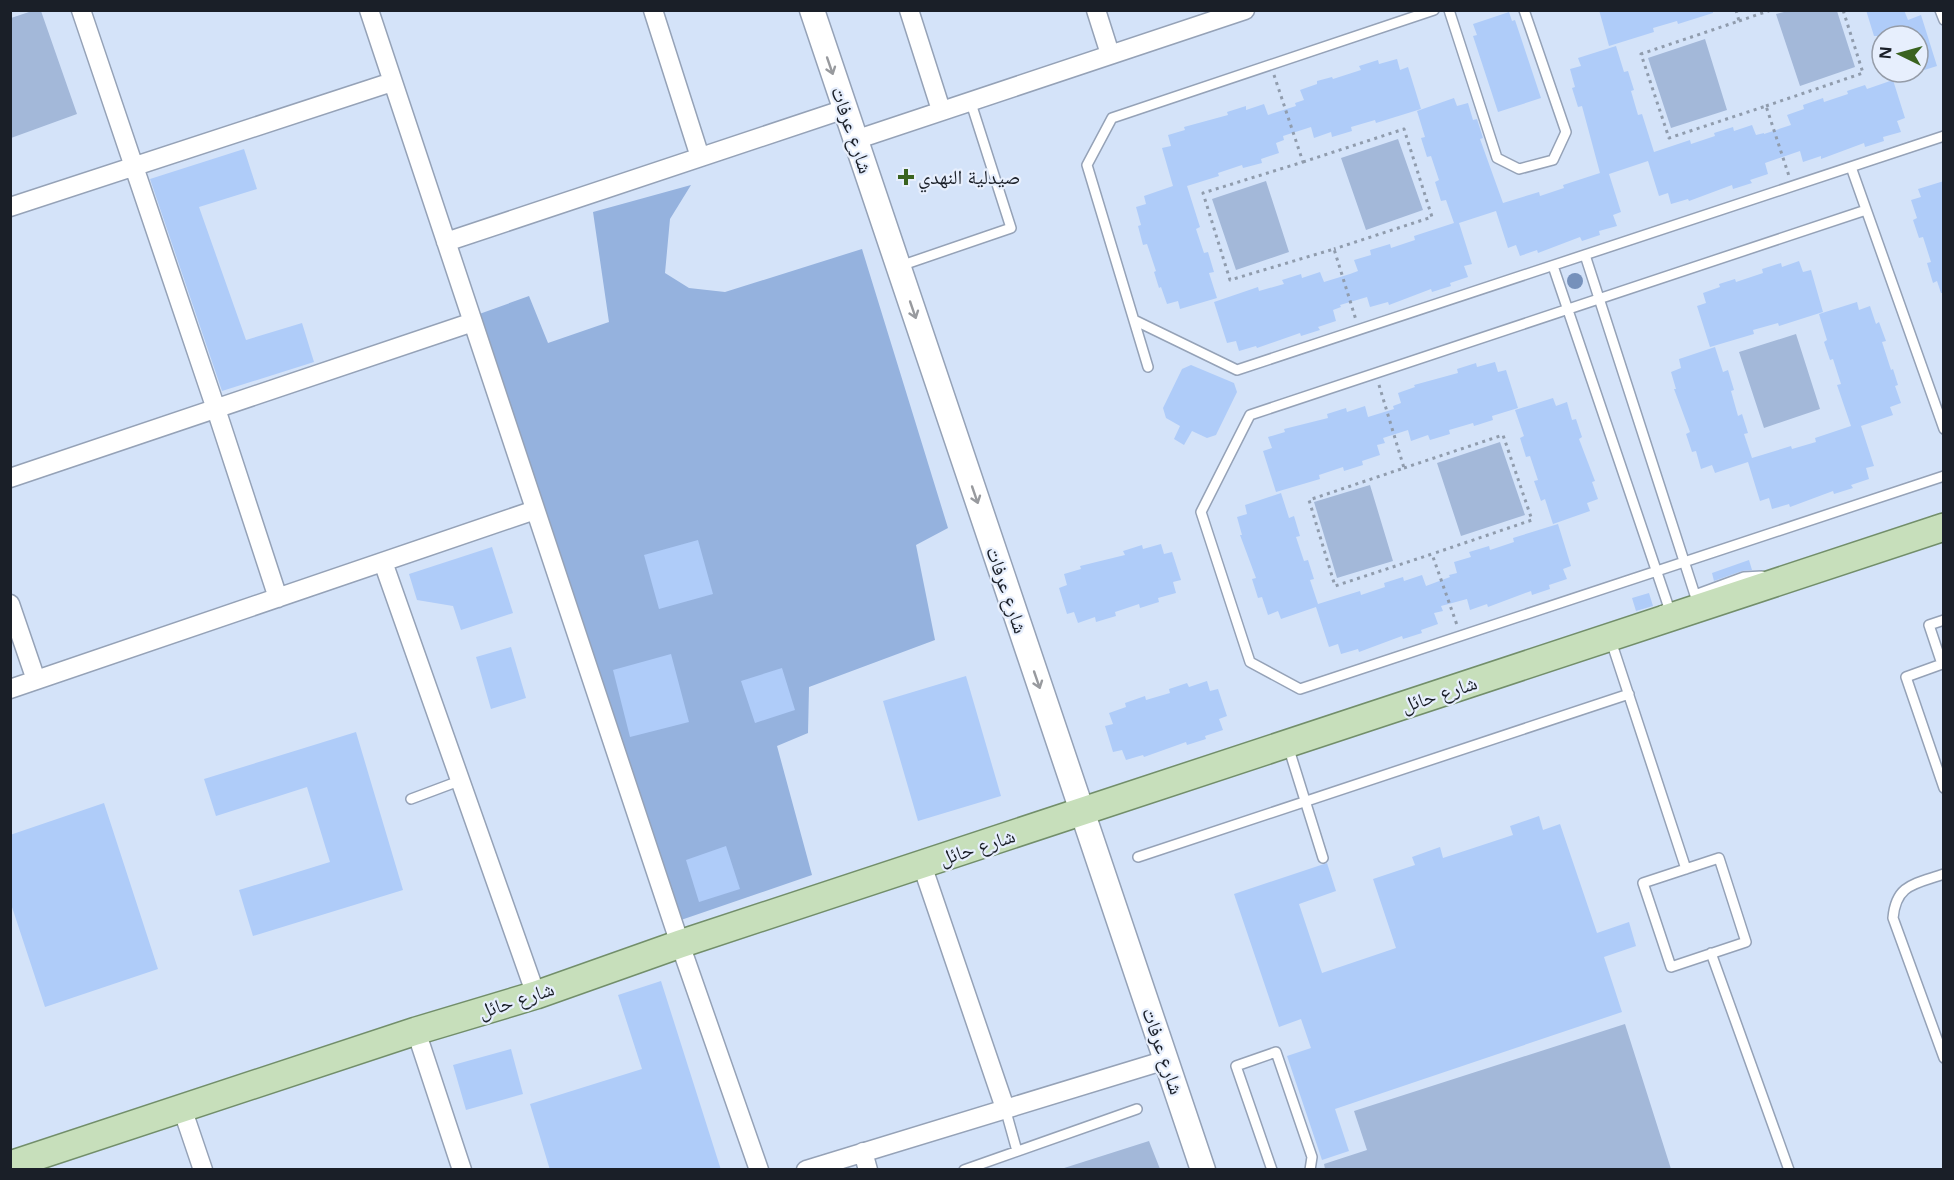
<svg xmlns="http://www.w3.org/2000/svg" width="1954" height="1180" font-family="'Open Sans','Noto Naskh Arabic',sans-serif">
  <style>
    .green { fill: #a3b8d9 }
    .forest { fill: #95b2de }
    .water { fill: #7691bb }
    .building { fill: #afccf9 }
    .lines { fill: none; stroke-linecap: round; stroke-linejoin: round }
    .lane-casing { stroke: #95a2b7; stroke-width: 12 }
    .street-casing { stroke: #95a2b7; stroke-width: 21 }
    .secondary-casing { stroke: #95a2b7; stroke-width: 27 }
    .primary-casing { stroke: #728e6a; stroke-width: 30 }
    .path { stroke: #909cad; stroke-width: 3; stroke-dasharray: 3 4.5; stroke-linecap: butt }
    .lane { stroke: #fff; stroke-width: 9 }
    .street { stroke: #fff; stroke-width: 18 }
    .secondary { stroke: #fff; stroke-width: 24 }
    .primary { stroke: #c7dfbb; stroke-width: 27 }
    .oneway { stroke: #989a9e }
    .poi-dot { fill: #3a631f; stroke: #e7effd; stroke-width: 2 }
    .labels { text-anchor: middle; stroke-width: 4.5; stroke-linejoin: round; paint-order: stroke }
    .street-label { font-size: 20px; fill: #1a1f28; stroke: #e7effd }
    .poi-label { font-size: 20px; fill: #1a1f28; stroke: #e7effd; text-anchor: start }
  </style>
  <rect width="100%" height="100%" fill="#d4e3f9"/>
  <path class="green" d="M32 11H41L77 114 11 138V18Z
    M1788 11H1837L1855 67 1800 86 1776 14Z
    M1705 39 1727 110 1671 128 1648 58Z
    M1398 139 1423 210 1366 230 1341 158Z
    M1266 181 1289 252 1236 270 1212 199Z
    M1796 334 1820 409 1764 428 1739 352Z
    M1500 442 1525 515 1461 536 1437 463Z
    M1370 485 1393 561 1337 578 1314 502Z
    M1625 1024 1671 1169H1325L1324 1164 1367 1150 1354 1111Z
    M1149 1141 1160 1169H1061Z"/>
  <path class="forest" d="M691 185 670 219 665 273 689 288 725 292 862 249 948 528 916 545 935 640 809 687 808 733 777 746 812 875 681 920 471 317 529 296 548 343 609 322 593 212Z"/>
  <path class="water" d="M1567 281a8 8 0 1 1 16 0a8 8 0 1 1-16 0Z"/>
  <path class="building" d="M1599 10H1713V13L1678 24 1677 21 1653 28 1654 32 1609 46Z
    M1866 10H1904L1908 20 1921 15 1937 66 1918 72V36H1874Z
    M1509 12 1512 21 1515 20 1541 98 1498 112 1473 36 1477 35 1473 24Z
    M1616 46 1624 72 1628 71 1634 90 1631 91 1638 115 1642 114 1654 152 1690 140 1691 144 1715 136 1714 133 1733 127 1734 131 1752 125 1756 135 1764 133V134L1791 125 1787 115 1804 109 1803 105 1823 98 1824 102 1848 94 1847 91 1865 85 1867 89 1893 80 1905 118 1897 121 1901 132 1883 137 1884 141 1865 147 1864 143 1821 159V156L1803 162 1800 151 1765 163 1768 174 1750 180 1752 183 1733 189 1732 185 1689 201 1688 199 1671 204 1668 193 1659 196 1648 161 1609 174 1621 212 1613 215 1617 226 1599 231 1600 235 1582 241 1580 237 1538 253 1537 250 1520 256 1516 245 1508 248 1496 211 1459 223 1472 264 1464 266 1468 277 1450 283 1451 286 1432 292 1431 289 1389 305 1388 302 1370 307 1367 297 1340 305 1341 307 1333 310 1336 321 1318 327 1320 330 1301 336 1300 333 1257 348 1256 346 1239 351 1236 341 1227 343 1214 302 1258 287 1259 291 1284 284 1282 280 1301 274 1302 278 1320 272 1324 282 1350 274 1358 271 1354 260 1371 255 1370 250 1390 244 1391 248 1415 240 1414 236 1454 223 1446 200 1441 201 1435 182 1439 180 1431 156 1427 157 1421 138 1425 137 1417 111 1454 98 1457 106 1468 103 1473 120 1477 119 1483 138 1480 139 1503 203 1539 192 1540 196 1564 188 1563 185 1600 173 1582 106 1578 107 1572 88 1575 87 1570 69 1581 66 1578 58Z
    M1397 59 1400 70 1408 67 1421 109 1376 123 1375 120 1351 127 1352 131 1332 137 1331 132 1314 138 1311 127 1283 136 1284 140 1276 143 1279 153 1261 159 1262 163 1243 168 1242 165 1218 173 1219 176 1187 186 1200 227 1196 229 1204 253 1208 252 1214 272 1209 273 1217 298 1180 309 1178 301 1167 304 1161 287 1159 288 1154 272 1156 271 1147 244 1143 245 1138 226 1141 225 1136 207 1146 204 1144 196 1173 186 1162 148 1171 146 1168 135 1185 130 1184 127 1228 115 1227 112 1246 106V110L1264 104 1268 115 1296 106 1295 103 1304 100 1300 90 1317 84V81L1332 77 1333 79 1361 70 1359 66 1378 60 1379 64Z
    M244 149 257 189 199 207 246 340 302 323 314 362 222 391 150 179Z
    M1944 181V293H1941L1937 281 1933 283 1927 263 1931 262 1923 237 1919 238 1913 220 1917 218 1911 200 1921 197 1918 189Z
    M1799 261 1803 272 1811 270 1823 312 1779 326 1778 323 1753 330 1754 334 1710 347 1697 306 1706 303 1703 293 1720 287 1719 284 1735 279 1736 282 1763 273 1762 269 1781 263 1782 267Z
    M1857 302 1859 310 1870 306 1876 324 1879 322 1886 341 1882 342 1891 370 1893 369 1898 385 1895 386 1901 403 1890 407 1893 415 1861 426 1874 466 1866 468 1869 479 1851 485 1853 488 1834 494 1833 491 1790 507 1789 504 1772 509 1769 498 1760 501 1748 462 1715 473 1712 465 1701 469 1696 451 1692 452 1686 434 1690 432 1674 389H1676L1671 372 1681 368 1679 359 1715 347 1723 372 1728 370 1734 390 1731 391 1738 416 1742 414 1748 433 1744 434 1752 458 1791 446 1792 449 1816 442 1815 438 1851 426 1837 385 1841 384 1833 359 1830 360 1824 342 1827 340 1819 314Z
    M1495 362 1498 372 1506 370 1518 408 1492 416 1493 420 1474 426 1473 423 1449 430 1450 434 1430 440 1428 435 1411 441 1408 430 1383 438 1385 443 1377 445 1380 455 1362 461 1363 465 1344 471 1343 467 1319 475 1320 479 1276 492 1263 451 1272 448 1268 437 1285 432 1284 429 1328 418 1327 414 1346 408 1347 412 1365 406 1368 417 1394 409 1393 406 1401 403 1398 393 1415 387 1414 385 1458 373 1457 369 1476 363 1477 367Z
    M1191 365 1234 383 1237 392 1216 435 1207 438 1192 431 1184 445 1174 439 1180 426 1166 418 1163 408 1182 369Z
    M1553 398 1556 406 1567 402 1572 420 1576 419 1582 437 1579 439 1595 481 1592 482 1598 499 1587 503 1590 511 1553 524 1545 499 1541 501 1534 481 1538 480 1530 456 1526 457 1520 438 1524 436 1515 410Z
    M1281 493 1289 518 1294 516 1300 536 1296 537 1304 561 1308 560 1314 579 1310 580 1318 604 1360 591 1361 595 1385 587 1384 583 1403 577 1404 581 1422 575 1426 586 1450 577 1449 575 1457 573 1454 562 1471 557 1469 552 1489 546 1490 550 1514 542 1513 538 1558 524 1571 566 1563 569 1567 579 1549 585 1550 589 1532 595 1531 591 1488 607 1487 604 1470 610 1467 599 1441 606 1443 611 1434 613 1438 624 1421 630 1422 633 1403 639 1402 636 1359 652 1358 649 1341 654 1338 644 1329 647 1316 607 1281 619 1278 611 1268 615 1262 597 1258 598 1252 579 1256 578 1240 535H1242L1237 517 1247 514 1245 505Z
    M698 540 713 594 659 609 644 555Z
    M1161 544 1164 554 1172 552 1181 580 1173 582 1176 593 1158 598 1159 602 1140 608 1139 604 1115 612 1116 616 1096 622 1095 617 1078 623 1074 612 1067 614 1059 588 1067 585 1064 574 1081 569 1080 566 1125 555 1123 551 1142 545 1143 549Z
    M492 547 513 613 461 630 453 606 417 600 409 574Z
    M1749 560 1752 570 1742 571 1714 581 1712 573Z
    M1649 593 1653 606 1636 611 1632 598Z
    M511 647 526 698 491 709 476 657Z
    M671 654 689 722 630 737 613 670Z
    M782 668 795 710 755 723 741 681Z
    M966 676 1001 796 918 821 883 701Z
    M1207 681 1210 691 1218 689 1227 716 1219 719 1223 730 1205 736 1206 739 1187 745 1186 742 1144 757 1143 755 1126 760 1122 750 1113 752 1105 726 1113 724 1109 713 1126 707 1125 703 1145 696 1146 700 1170 693 1169 689 1187 683 1189 687Z
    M356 732 403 890 253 936 239 890 330 862 307 787 216 816 204 779Z
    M104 803 158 969 45 1007 10 901V835Z
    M1539 816 1543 830 1560 824 1597 933 1629 922 1636 946 1604 957 1622 1012 1335 1109 1349 1151 1322 1160 1287 1056 1311 1048 1301 1019 1279 1027 1234 894 1327 863 1336 891 1299 904 1322 973 1396 948 1373 879 1415 865 1412 857 1440 847 1443 858 1513 835 1510 826Z
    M726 846 740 889 699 902 686 860Z
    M661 981 721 1170H550L530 1104 642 1069 618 995Z
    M511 1049 523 1094 466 1110 453 1065Z"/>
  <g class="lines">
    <defs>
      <path id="lane" d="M1449 10 1497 158 1519 169 1553 160 1566 132 1524 10
        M1940 10 1944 20
        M1851 167 1944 429
        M1866 210 1250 415 1201 512 1250 662 1300 689 1944 476
        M1585 255 1695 595 1744 577 1762 576
        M900 266 1011 228 970 100
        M1553 266 1669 608 1661 611
        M1134 320 1237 370 1944 136
        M1148 367 1087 165 1112 118 1434 10
        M1944 620 1929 625 1942 664 1906 677 1944 788
        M1611 641 1686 869
        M1288 746 1323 858
        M411 799 459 781
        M1138 857 1629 694
        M1719 858 1746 942 1671 967 1643 883Z
        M1944 874C1915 884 1896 884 1893 918L1944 1058
        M1711 953 1789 1170
        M1005 1108 1017 1151
        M964 1170 1137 1109
        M1272 1170 1236 1066 1276 1052 1312 1157 1310 1170"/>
      <path id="street" d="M81 10 216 409 278 598
        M369 10 680 944 759 1170
        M653 10 700 157
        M909 10 941 110
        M1096 10 1110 54
        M855 140 1245 10
        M10 207 392 82
        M446 242 845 109
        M10 478 473 322
        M383 562 536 995
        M10 604 36 680
        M10 689 535 510
        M922 865 1005 1108
        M416 1031 462 1170
        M182 1108 203 1170
        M863 1152 868 1170
        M806 1170 1166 1060"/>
      <path id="secondary" d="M812 10 1203 1170"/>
      <path id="primary" d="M10 1165 416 1031 536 995 680 944 1944 527"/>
    </defs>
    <use href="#lane" class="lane-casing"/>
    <use href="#street" class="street-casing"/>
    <use href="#secondary" class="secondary-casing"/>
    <use href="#primary" class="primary-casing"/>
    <path class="path" d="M1736 10 1739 21 1641 54 1669 138 1766 106 1789 176
      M1739 21 1771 10
      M1274 75 1303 162 1203 193 1230 280 1334 249 1356 320
      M1766 106 1863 73 1843 10
      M1303 162 1404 129 1432 217 1334 249
      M1379 385 1404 468 1309 500 1335 586 1432 554 1457 625
      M1404 468 1503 435 1532 520 1432 554"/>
    <use href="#lane" class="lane"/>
    <use href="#street" class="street"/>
    <use href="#secondary" class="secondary"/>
    <use href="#primary" class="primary"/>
  </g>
  <defs><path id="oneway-shaft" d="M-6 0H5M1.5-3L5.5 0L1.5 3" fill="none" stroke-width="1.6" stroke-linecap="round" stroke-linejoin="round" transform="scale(1.5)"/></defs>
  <g class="oneway">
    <use href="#oneway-shaft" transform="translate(830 66) rotate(71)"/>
    <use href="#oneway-shaft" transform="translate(913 310) rotate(71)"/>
    <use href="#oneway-shaft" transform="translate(975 495) rotate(71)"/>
    <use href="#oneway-shaft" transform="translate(1037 680) rotate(71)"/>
  </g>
  <path class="poi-dot" d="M903 168h6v6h6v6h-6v6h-6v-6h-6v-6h6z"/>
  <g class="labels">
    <g class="street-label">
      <text transform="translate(852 130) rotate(71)" y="7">شارع عرفات</text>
      <text transform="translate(1007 590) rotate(71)" y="7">شارع عرفات</text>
      <text transform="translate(1439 694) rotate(-18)" y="7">شارع حائل</text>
      <text transform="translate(977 847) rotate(-18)" y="7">شارع حائل</text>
      <text transform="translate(516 1000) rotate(-18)" y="7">شارع حائل</text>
      <text transform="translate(1163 1051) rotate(71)" y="7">شارع عرفات</text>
    </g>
    <g class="poi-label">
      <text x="918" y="184">صيدلية النهدي</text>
    </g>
  </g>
  <rect width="1954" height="1180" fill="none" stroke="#1a1f28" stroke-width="24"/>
  <g transform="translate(1900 54) rotate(275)"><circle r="28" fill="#e7effd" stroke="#959ca8" stroke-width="1.5"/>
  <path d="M0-4.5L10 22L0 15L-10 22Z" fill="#3a631f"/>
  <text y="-9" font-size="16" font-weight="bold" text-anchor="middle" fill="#1a1f28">N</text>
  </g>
</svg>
